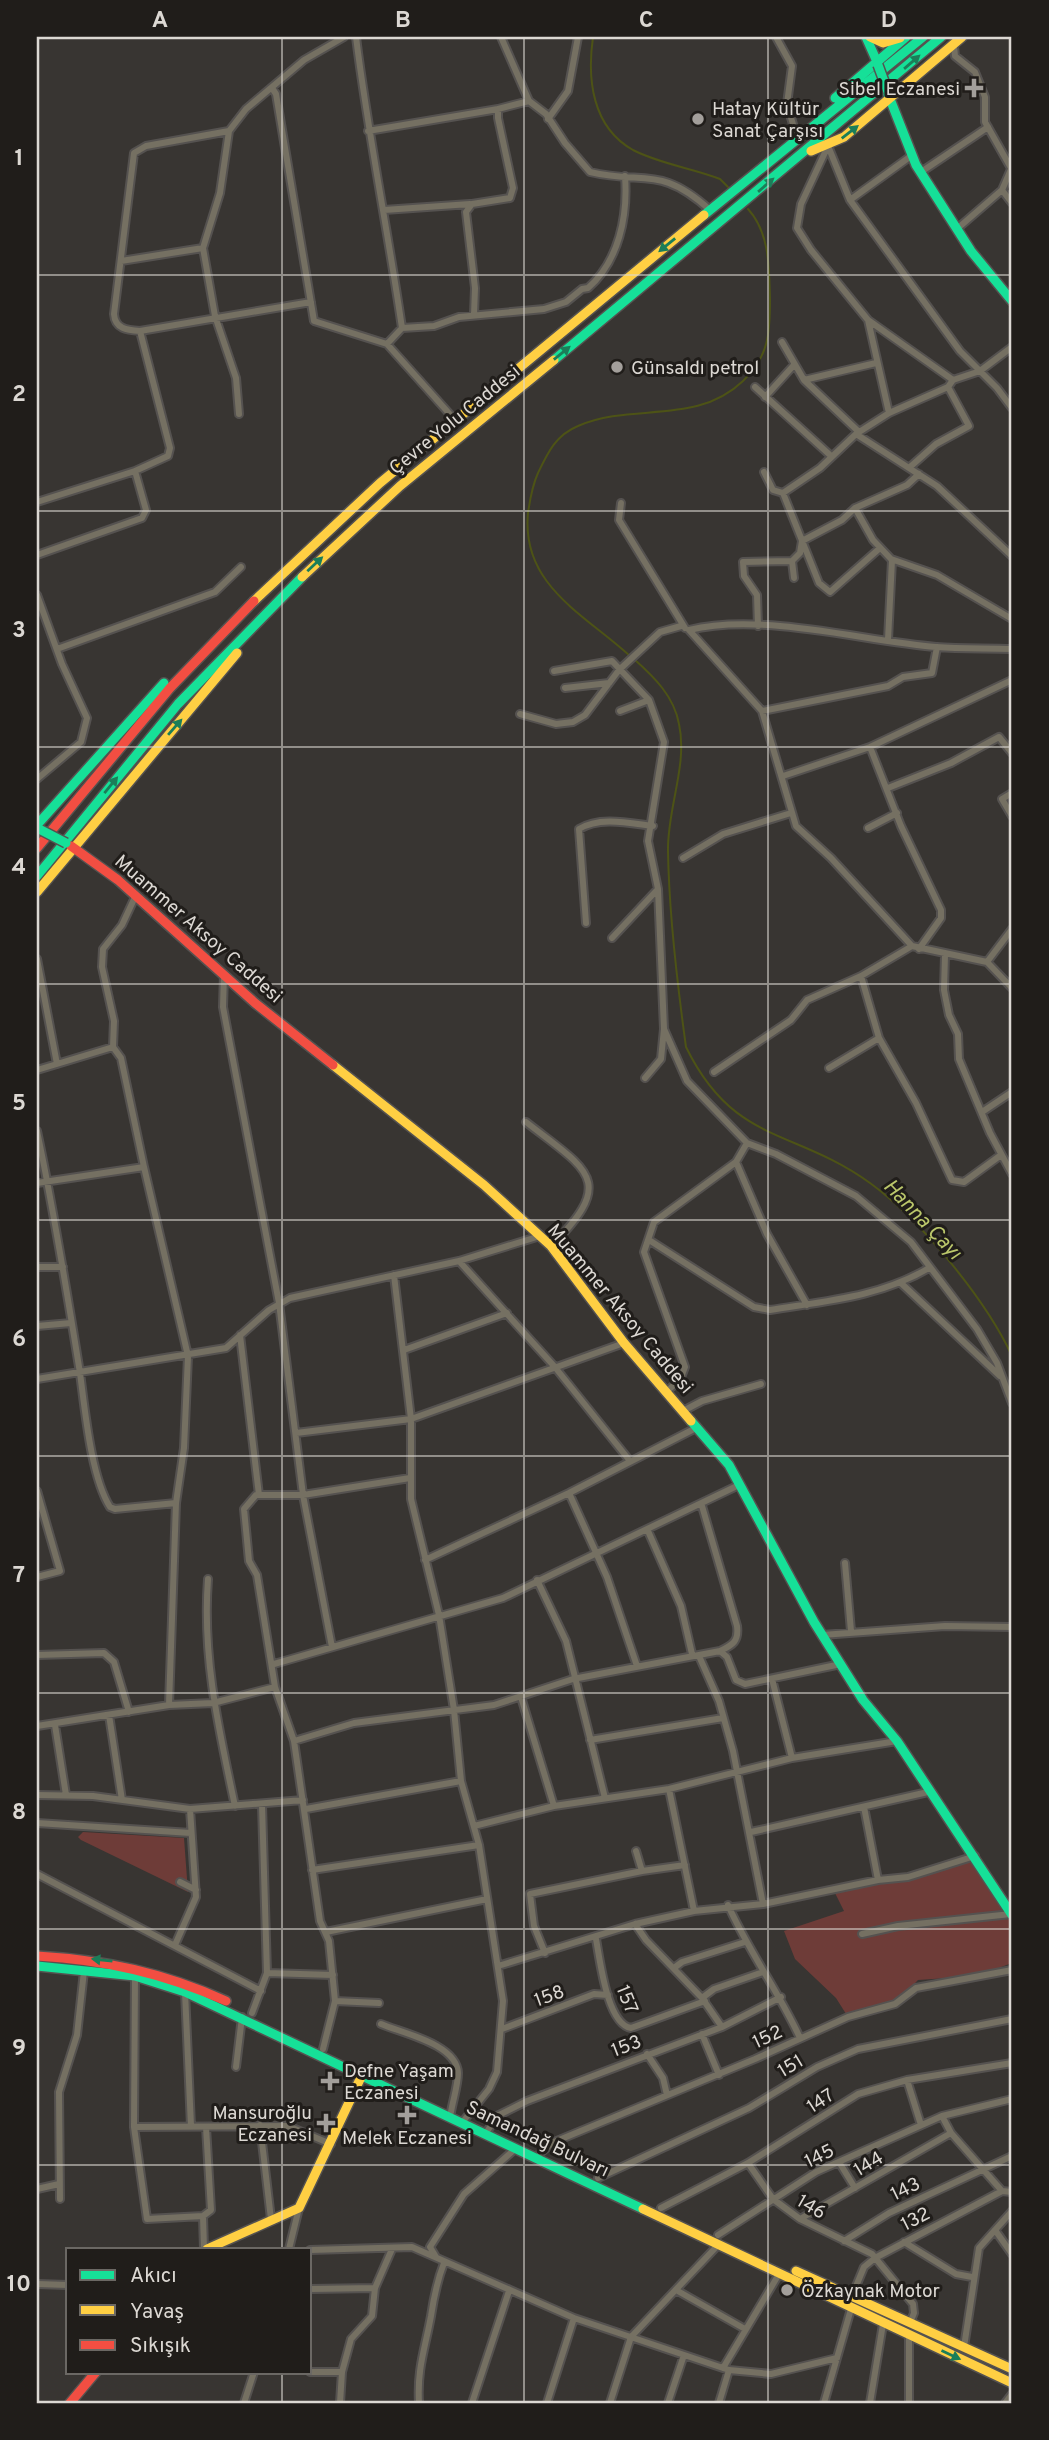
<svg xmlns="http://www.w3.org/2000/svg" width="1049" height="2440" font-family="Overpass,sans-serif">
  <style>
    .green { fill: #6e3c38 }
    .lines { fill: none; stroke-linecap: round; stroke-linejoin: round }
    .stream { stroke: #4d5316; stroke-width: 2 }
    .street-casing { stroke: #555250; stroke-width: 10 }
    .fast-casing { stroke: #555250; stroke-width: 12 }
    .slow-casing { stroke: #555250; stroke-width: 12 }
    .jam-casing { stroke: #555250; stroke-width: 12 }
    .street { stroke: #757062; stroke-width: 6 }
    .fast { stroke: #16e098; stroke-width: 9 }
    .slow { stroke: #ffcf43; stroke-width: 9 }
    .jam { stroke: #f24e42; stroke-width: 9 }
    .fast-bridge-casing { stroke: #555250; stroke-width: 12; stroke-linecap: butt }
    .fast-bridge { stroke: #16e098; stroke-width: 9 }
    .oneway { fill: #1b7e59 }
    .grid { fill: none; stroke: #dcd8d3; stroke-width: 2; stroke-opacity: 0.55 }
    .poi-dot { fill: #a39f9b; stroke: #201d1a; stroke-width: 2.5 }
    .labels { text-anchor: middle; stroke-width: 6; stroke-linejoin: round; paint-order: stroke }
    .poi-label { font-size: 19px; fill: #dcd8d3; stroke: #201d1a; text-anchor: start }
    .street-label { font-size: 19px; fill: #dcd8d3; stroke: #201d1a }
    .water-label { font-size: 21px; font-style: italic; fill: #bbc76b; stroke: #201d1a }
    .neatline { fill: none; stroke: #dcd8d3; stroke-width: 2.5 }
    .grid-label { font-size: 23px; text-anchor: middle; font-weight: bold; fill: #dcd8d3 }
  </style>
  <rect width="100%" height="100%" fill="#383532"/>
  <path class="green" d="M83 1832 184 1838 188 1892 81 1840 78 1837Z
    M975 1856 1012 1916V1963L977 1976 918 1980 895 2004 848 2017 836 1998 795 1959 784 1931 844 1911 833 1889 908 1877Z"/>
  <g class="lines">
    <path class="stream" d="M593 37C587 79 592 127 633 150 660 164 692 168 720 179L728 187
      M630 656C584 614 521 585 528 513 530 499 532 486 538 473 548 452 556 435 578 426 633 402 696 426 743 381 769 356 770 333 770 299 769 268 770 233 748 209
      M634 659C654 677 674 696 679 724 688 765 667 809 668 851 669 916 677 982 686 1047 734 1145 794 1128 870 1183 921 1220 986 1300 1012 1356"/>
    <defs>
      <path id="street" d="M356 37C368 134 388 231 402 328
        M501 37 529 101 546 114 565 143 590 172C645 185 660 165 710 210
        M776 37 792 66 787 104 797 138
        M954 46 955 56 975 72 985 97V122L1011 168
        M272 88 276 94 314 321 387 344 455 420
        M548 119 568 91 578 37
        M229 131 146 146 134 153 114 314C115 329 127 330 140 331L311 302
        M368 131 498 109
        M828 146 801 204 797 228 811 250 868 320 889 413
        M828 146 850 200
        M911 156 850 200 960 351 997 388 1012 408
        M921 172 988 127
        M1002 190 1012 203
        M384 210 470 204
        M958 228 1002 190 1012 167
        M121 261 203 248
        M474 315 475 288 466 212 472 204 510 198 513 188 498 118V109L529 101
        M868 320 953 380
        M782 342 804 380 859 432
        M387 344 402 328 434 326 459 317 544 309 566 302 582 289 588 288C619 261 628 216 625 176
        M804 380 876 363
        M755 387 830 455
        M765 397 794 365
        M239 414 236 378 215 316 203 248 220 193 229 131 246 109 304 60 344 37
        M856 434 889 413 948 387 953 380 980 371 1012 347
        M910 467 936 444 969 426 948 387
        M764 472 773 490 783 493
        M37 502 135 471 168 456 170 448 140 331
        M621 503 619 520 685 628
        M855 508 907 485 919 474
        M880 548 830 592 819 583 783 493 820 468 856 434 937 486 1012 556
        M37 555 142 518 146 510 135 471
        M794 578 792 561 800 553 802 541 842 520 855 508 873 540 891 559 937 575 1012 619
        M37 595 62 664 87 718 81 742 37 779
        M758 626 757 595 744 576 743 562 792 561
        M888 640 892 560
        M57 649 215 592 241 567
        M1012 649C987 648 962 649 936 647 862 641 761 612 689 630L762 711 796 826 831 858 912 946 987 962 1012 988
        M554 671 612 661 649 700 664 742 648 841 658 889 612 938
        M565 688 609 683
        M620 711 649 700
        M762 711 888 686 903 677 932 673 937 647
        M520 714 556 724 573 722 585 715 619 670 660 632 681 626
        M870 747 901 826 941 910V918L919 949
        M783 776 870 747 1012 680
        M888 788 951 763 999 737 1012 753
        M1012 793 1002 799 1012 816
        M868 828 897 813
        M683 858 723 834 791 813
        M586 923 579 829C600 816 629 823 653 826
        M945 955 944 990 949 1015 958 1034 959 1059 990 1133 1012 1174
        M37 959 57 1064
        M987 962 1012 929
        M224 974 223 1007 279 1303 303 1495 332 1647
        M861 976 879 1038 916 1103 952 1180 964 1182 1001 1155
        M664 1029 687 1081 747 1143 736 1162 654 1222 644 1252 685 1367 680 1380 667 1391
        M829 1068 879 1038
        M37 1070 113 1047 114 1021 102 967 103 949 122 925 136 895
        M714 1072 791 1020 807 1000 861 976 912 946
        M645 1078 661 1059 664 1029 658 889
        M982 1112 1012 1092
        M526 1122C587 1170 618 1180 551 1246
        M37 1131C54 1211 67 1292 80 1373 85 1410 91 1477 110 1507L115 1509 176 1503 184 1448 188 1356 144 1167
        M747 1143 776 1154 856 1196 911 1242 977 1329 997 1363 1012 1403
        M736 1162 767 1234 807 1305
        M37 1183 144 1167 121 1058 113 1047
        M649 1240 754 1307 770 1310C826 1301 880 1297 929 1268
        M459 1261 554 1366 630 1461
        M37 1267H63
        M394 1275 411 1419V1499L439 1615 454 1710 461 1781 479 1845 503 2001 497 2072 489 2089 465 2119
        M902 1284 1000 1376
        M37 1326 71 1323
        M240 1335 259 1495
        M404 1350 507 1313
        M37 1379 226 1348 269 1310 290 1298 459 1261 540 1236
        M683 1411 702 1401 761 1384
        M296 1433 411 1419 624 1343
        M37 1491 60 1571 37 1577
        M569 1493 607 1577 637 1666
        M702 1506 737 1626C739 1641 733 1645 720 1651
        M648 1531 681 1606 692 1654
        M425 1560 569 1493 696 1428
        M845 1563 851 1631
        M208 1579C202 1657 219 1730 235 1806
        M537 1580 566 1641 605 1798
        M822 1635 945 1626 1012 1627
        M37 1655 104 1653 114 1662 129 1712
        M699 1656 719 1701 733 1751 763 1904
        M274 1664 503 1598 739 1485
        M772 1679 792 1758
        M521 1697 554 1806
        M169 1705 176 1503
        M109 1715 122 1800
        M55 1725 66 1795
        M37 1726 169 1705 213 1703 275 1687
        M590 1740 723 1718
        M294 1741 354 1723 494 1705 573 1679 720 1651 727 1657 736 1680 745 1684 841 1664
        M669 1789 694 1911
        M37 1795 93 1796 190 1809 303 1800
        M864 1807 878 1880
        M306 1809 461 1781
        M37 1823 191 1833
        M474 1826 554 1806 669 1789 792 1758 897 1741
        M751 1832 928 1792
        M636 1851 642 1871 685 1865
        M312 1870 479 1845
        M37 1874 261 1991
        M180 1882 196 1890
        M728 1905C749 1952 779 1992 800 2038
        M635 1924 646 1940 702 1998 722 2027
        M326 1932 487 1899
        M862 1934 898 1926 1011 1914
        M596 1939C600 1960 607 2024 631 2028L705 2001
        M175 1945 196 1897 190 1809
        M545 1953 534 1926 530 1894 642 1871
        M498 1966 635 1924 694 1911 763 1904 878 1880 908 1877 975 1856
        M674 1968 682 1962 745 1942
        M267 1973 333 1975
        M135 1976 134 2127 147 2219 203 2216 211 2210 206 2127
        M185 1992 191 2126
        M702 1998 714 1989 763 1972
        M335 2001 379 2003
        M252 2013 267 1973 262 1805
        M381 2024C402 2033 457 2044 458 2073 458 2085 453 2100 451 2112
        M502 2029 594 1994 608 1995
        M702 2034 719 2075
        M323 2049 335 2001 329 1941 320 1921 294 1741 275 1687 257 1575 249 1561 244 1509 256 1495H303L410 1478
        M647 2054 663 2078 667 2095
        M236 2067 242 2017
        M907 2080 921 2125
        M260 2125 271 2219
        M134 2127 288 2126 331 2144
        M488 2130 497 2116 527 2101 722 2027 781 1997
        M540 2153 554 2142 755 2059 848 2017 895 2004 916 1988 1012 1970
        M839 2162 855 2188
        M748 2163 773 2199 800 2219 872 2254 913 2304 914 2313 910 2323
        M598 2178 749 2108 817 2067 858 2049 1012 2019
        M37 2189 59 2184
        M1002 2191 951 2133 942 2116 1012 2099
        M60 2199 59 2092 77 2035 84 1971
        M661 2208 748 2163 858 2094 907 2080 1012 2063
        M203 2216 204 2249
        M800 2219 951 2133
        M995 2230 1012 2254
        M718 2235 816 2172 942 2116
        M844 2241 889 2213 1012 2156
        M904 2242 956 2274 972 2277
        M289 2249 299 2208
        M310 2250 412 2247 574 2318 729 2370 771 2374 837 2358
        M436 2257 430 2247 464 2194 515 2149
        M37 2284 68 2285
        M310 2289 375 2288
        M676 2290 745 2329
        M852 2296 864 2267 875 2258 1002 2191 1012 2192
        M909 2335V2403
        M964 2347 979 2248 1012 2211
        M723 2368 779 2274
        M310 2372H342
        M244 2403 254 2372
        M340 2403 342 2372 351 2339 372 2316 375 2288 392 2249
        M419 2403C417 2368 425 2349 431 2316 434 2296 437 2281 444 2263
        M472 2403 509 2291
        M547 2403 574 2318
        M610 2403 631 2337 719 2244
        M668 2403 684 2355
        M719 2403 729 2370
        M824 2403 851 2309
        M870 2403 883 2324
        M1005 2403 1012 2394"/>
      <path id="fast" d="M866 37 878 64
        M888 94 916 165 971 251 1012 301
        M835 98 906 37
        M704 215 923 37
        M554 360 941 37
        M37 825 164 683
        M37 876 178 704 302 577
        M691 1421 729 1465 814 1622 863 1700 897 1741 1012 1915
        M37 1966 135 1976 185 1992 643 2209"/>
      <path id="slow" d="M870 37 883 43 900 38
        M811 151 844 137 962 37
        M302 577 400 486 554 360
        M254 601 380 483 704 215
        M37 892 237 653
        M333 1065 484 1185 551 1246 624 1343 691 1421
        M643 2209 1012 2383
        M207 2249 299 2208 362 2075
        M796 2271 1012 2369"/>
      <path id="jam" d="M71 846 118 880 255 1003 333 1065
        M37 848 170 688 254 601
        M37 1956C105 1960 164 1973 226 2001
        M70 2403 96 2372"/>
    </defs>
    <use href="#street" class="street-casing"/>
    <use href="#fast" class="fast-casing"/>
    <use href="#slow" class="slow-casing"/>
    <use href="#jam" class="jam-casing"/>
    <use href="#street" class="street"/>
    <use href="#fast" class="fast"/>
    <use href="#slow" class="slow"/>
    <use href="#jam" class="jam"/>
    <defs>
      <path id="fast-bridge" d="M878 65 888 92
        M41 830 66 843"/>
    </defs>
    <use href="#fast-bridge" class="fast-bridge-casing"/>
    <use href="#fast-bridge" class="fast-bridge"/>
  </g>
  <defs><path id="oneway-solid" d="M-6-.8H1V-3.2L6.5 0L1 3.2V.8H-6Z" transform="scale(1.75)"/></defs>
  <g class="oneway">
    <use href="#oneway-solid" transform="translate(912 62) rotate(-41)"/>
    <use href="#oneway-solid" transform="translate(850 132) rotate(-38)"/>
    <use href="#oneway-solid" transform="translate(766 185) rotate(-41)"/>
    <use href="#oneway-solid" transform="translate(667 245) rotate(141)"/>
    <use href="#oneway-solid" transform="translate(562 353) rotate(-39)"/>
    <use href="#oneway-solid" transform="translate(315 564) rotate(-43)"/>
    <use href="#oneway-solid" transform="translate(175 727) rotate(-49)"/>
    <use href="#oneway-solid" transform="translate(111 785) rotate(-51)"/>
    <use href="#oneway-solid" transform="translate(102 1960) rotate(-174)"/>
    <use href="#oneway-solid" transform="translate(951 2355) rotate(25)"/>
  </g>
  <path class="grid" d="M282 37V2249M524 37V2403M768 37V2403M37 275H1012M37 511H1012M37 747H1012M37 984H1012M37 1220H1012M37 1456H1012M37 1693H1012M37 1929H1012M37 2165H1012M282 2372V2403"/>
  <g class="poi-dot">
    <path d="M970.5 77.5h7v7h7v7h-7v7h-7v-7h-7v-7h7z"/>
    <circle cx="698" cy="119" r="7"/>
    <circle cx="617" cy="367" r="7"/>
    <path d="M326.5 2070.5h7v7h7v7h-7v7h-7v-7h-7v-7h7z"/>
    <path d="M403.5 2104.5h7v7h7v7h-7v7h-7v-7h-7v-7h7z"/>
    <path d="M322.5 2112.5h7v7h7v7h-7v7h-7v-7h-7v-7h7z"/>
    <circle cx="787" cy="2290" r="7"/>
  </g>
  <g class="labels">
    <g class="poi-label">
      <text x="960" y="95" text-anchor="end">Sibel Eczanesi</text>
      <text x="712" y="115">Hatay Kültür<tspan x="712" dy="22">Sanat Çarşısı</tspan></text>
      <text x="631" y="374">Günsaldı petrol</text>
      <text x="344" y="2077">Defne Yaşam<tspan x="344" dy="22">Eczanesi</tspan></text>
      <text x="312" y="2119" text-anchor="end">Mansuroğlu<tspan x="312" dy="22">Eczanesi</tspan></text>
      <text x="407" y="2144" text-anchor="middle">Melek Eczanesi</text>
      <text x="801" y="2297">Özkaynak Motor</text>
    </g>
    <g class="street-label">
      <text transform="translate(454 419) rotate(-39)" y="7">Çevre Yolu Caddesi</text>
      <text transform="translate(199 928) rotate(41)" y="7">Muammer Aksoy Caddesi</text>
      <text transform="translate(621 1308) rotate(50)" y="7">Muammer Aksoy Caddesi</text>
      <text transform="translate(549 1995) rotate(-20)" y="7">158</text>
      <text transform="translate(628 1999) rotate(68)" y="7">157</text>
      <text transform="translate(767 2036) rotate(-25)" y="7">152</text>
      <text transform="translate(626 2045) rotate(-21)" y="7">153</text>
      <text transform="translate(790 2065) rotate(-31)" y="7">151</text>
      <text transform="translate(820 2100) rotate(-33)" y="7">147</text>
      <text transform="translate(538 2138) rotate(25)" y="7">Samandağ Bulvarı</text>
      <text transform="translate(819 2155) rotate(-26)" y="7">145</text>
      <text transform="translate(868 2163) rotate(-31)" y="7">144</text>
      <text transform="translate(905 2188) rotate(-26)" y="7">143</text>
      <text transform="translate(812 2206) rotate(30)" y="7">146</text>
      <text transform="translate(915 2218) rotate(-27)" y="7">132</text>
    </g>
    <g class="water-label">
      <text transform="translate(923 1219) rotate(46)" y="7">Hanna Çayı</text>
    </g>
  </g>
  <rect width="1049" height="2440" fill="none" stroke="#201d1a" stroke-width="77"/>
  <rect x="66" y="2248" width="245" height="126" fill="#201d1a" stroke="#6b6864" stroke-width="2"/>
  <rect x="80" y="2270" width="35" height="10" fill="#16e098" stroke="#6b6864" stroke-width="2"/>
  <text x="130" y="2282" font-size="21" fill="#dcd8d3">Akıcı</text>
  <rect x="80" y="2305" width="35" height="10" fill="#ffcf43" stroke="#6b6864" stroke-width="2"/>
  <text x="130" y="2318" font-size="21" fill="#dcd8d3">Yavaş</text>
  <rect x="80" y="2340" width="35" height="10" fill="#f24e42" stroke="#6b6864" stroke-width="2"/>
  <text x="130" y="2352" font-size="21" fill="#dcd8d3">Sıkışık</text>
  <rect x="38" y="38" width="972" height="2364" class="neatline"/>
  <g class="grid-label">
    <text x="160" y="27">A</text>
    <text x="403" y="27">B</text>
    <text x="646" y="27">C</text>
    <text x="889" y="27">D</text>
    <text x="19" y="165">1</text>
    <text x="19" y="401">2</text>
    <text x="19" y="637">3</text>
    <text x="19" y="874">4</text>
    <text x="19" y="1110">5</text>
    <text x="19" y="1346">6</text>
    <text x="19" y="1582">7</text>
    <text x="19" y="1819">8</text>
    <text x="19" y="2055">9</text>
    <text x="19" y="2291">10</text>
  </g>
</svg>
